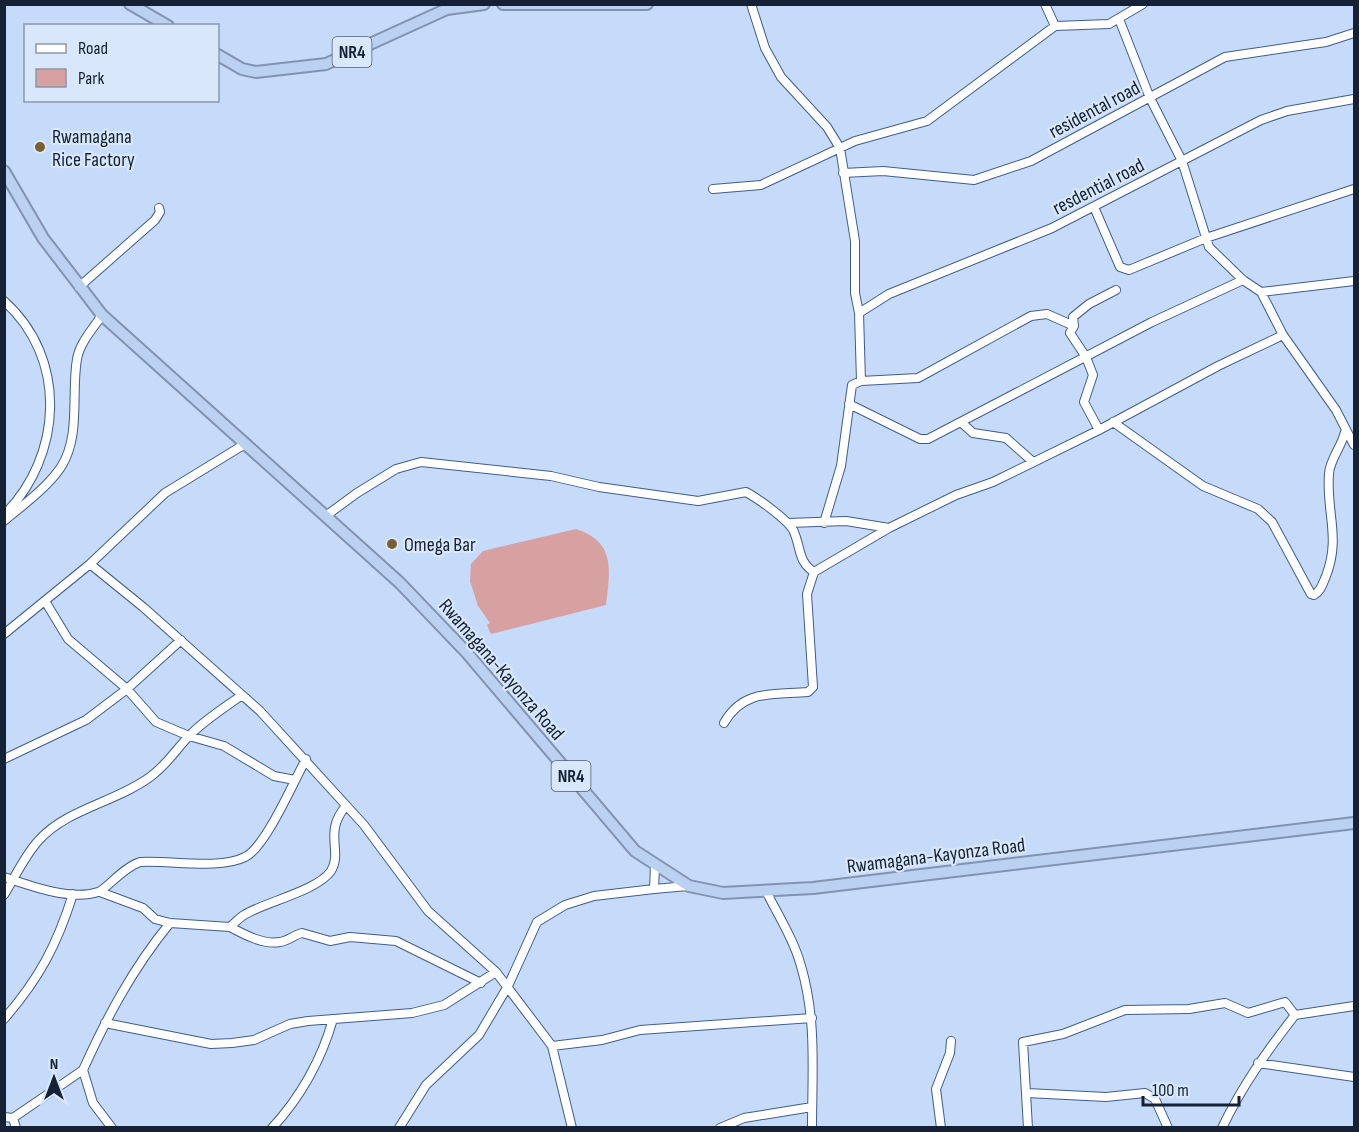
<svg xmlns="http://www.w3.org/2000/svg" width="1359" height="1132" font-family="'Sofia Sans Condensed',sans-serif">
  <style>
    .green { fill: #d7a1a1 }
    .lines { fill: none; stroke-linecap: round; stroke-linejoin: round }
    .minor-casing { stroke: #405d89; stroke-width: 10 }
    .highway-casing { stroke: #8193b0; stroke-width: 14 }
    .minor { stroke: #fff; stroke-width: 8 }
    .highway { stroke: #bbd1f2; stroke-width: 10 }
    .poi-dot { fill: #7a5e31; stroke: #d9e7fb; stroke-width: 2 }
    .labels { text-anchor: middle; stroke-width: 4.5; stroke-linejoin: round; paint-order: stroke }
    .shield { fill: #d9e7fb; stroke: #505c70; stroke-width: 1.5 }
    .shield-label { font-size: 18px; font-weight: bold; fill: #152134 }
    .street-label { font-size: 20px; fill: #152134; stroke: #d9e7fb }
    .poi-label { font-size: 20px; fill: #152134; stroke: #d9e7fb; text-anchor: start }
  </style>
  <rect width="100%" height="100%" fill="#c6daf9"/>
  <path class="green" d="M576 529C616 542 610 570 606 605L491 634 487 625 490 623 478 606 470 581 471 564 483 551Z"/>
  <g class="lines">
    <defs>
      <path id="minor" d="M751 4 765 48 781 77 827 127 840 148 855 241V293L859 313 861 381 852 385 841 466 824 523
        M1045 4 1055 26
        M1119 19 1150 98 1182 161 1209 247 1243 280 1261 292 1283 335 1336 410 1354 445
        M843 173 883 171 974 180 1031 161 1225 57 1326 42 1354 33
        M713 189 761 185 855 141 927 121 1055 26 1109 24 1143 4
        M1094 207 1120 267 1129 270 1206 238 1354 189
        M79 287 155 220 160 212 159 208
        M1261 292 1354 281
        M4 301C68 358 63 456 4 515
        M859 313 889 294 1052 228 1261 120 1287 111 1354 99
        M861 381 918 378 1031 316 1047 314 1074 326
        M849 404 920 439H928L1152 322 1243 280
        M1113 422 1203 486 1258 509 1272 522 1311 594 1314 595C1321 591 1323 583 1326 576 1341 538 1326 512 1329 474 1329 461 1342 446 1345 432
        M962 423 973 433 1006 438 1033 462
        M1099 430 1084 402 1093 375 1086 357 1070 333 1074 326 1073 317 1089 304 1116 290
        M327 515 357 493 396 469 421 462 551 476 599 487 698 501 746 492C757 498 790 521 794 532 801 548 798 562 814 572L807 594 813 687 808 692C773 695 743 689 724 723
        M4 521C23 505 47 488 61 467 81 436 71 393 77 359 80 342 93 329 102 315
        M788 523 846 521 889 528 956 495 993 482 1099 430 1218 366 1283 335
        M90 564 143 607 260 711 364 825 428 911 496 972 552 1046 572 1128
        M814 572 889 528
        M45 601 68 639 127 689 156 722 189 736 224 746 274 776 295 780
        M4 634 90 564 165 493 245 444
        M4 759 86 720 127 689 181 640
        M4 877C30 886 71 901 98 892 107 889 122 868 140 862 170 860 219 870 245 857 265 848 294 781 306 759
        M654 889 688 886
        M766 891C778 915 794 940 801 966 817 1020 812 1073 812 1128
        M100 892 143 908 155 919 170 923 230 927C235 923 239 918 244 915 265 902 317 891 331 871 343 851 323 832 346 806
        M4 895C15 877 25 855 39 840 67 809 116 802 150 777 169 763 175 750 191 734 206 719 224 708 242 695
        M230 927C245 935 264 945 280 942 288 941 294 935 302 933L330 941 350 937 396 941 481 983
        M4 1019C39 979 57 945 73 894
        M105 1023 211 1044 232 1043 254 1040 290 1024 308 1021 412 1013 444 1005 496 972
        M552 1046 602 1040 640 1030 812 1018
        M1258 1063 1354 1077
        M1027 1093 1106 1097 1145 1093 1155 1099 1168 1128
        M4 1117 13 1118 83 1070
        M13 1118 16 1128
        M112 1128 93 1103 83 1070C107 1017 133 968 170 923
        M272 1128C300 1098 322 1059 333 1019
        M399 1128 426 1085 479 1035 508 986 537 922 565 905 594 896 654 889 655 866
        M720 1128 744 1118 812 1107
        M941 1128 936 1089 950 1053 951 1041
        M1028 1128 1023 1042 1063 1034 1125 1010 1189 1009 1225 1003 1248 1013 1285 1002 1295 1015
        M1222 1128C1242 1086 1267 1051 1295 1015L1354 1006"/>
      <path id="highway" d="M130 4 168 26
        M503 4H647
        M218 55 242 69 256 72 326 64 447 9 484 4
        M4 171 43 238 102 315 400 583 467 653 635 851 689 886 723 893 813 888 1354 823"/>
    </defs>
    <use href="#minor" class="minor-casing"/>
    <use href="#highway" class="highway-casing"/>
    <use href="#minor" class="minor"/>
    <use href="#highway" class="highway"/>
  </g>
  <g class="poi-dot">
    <circle cx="40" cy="147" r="6"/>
    <circle cx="392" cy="544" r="6"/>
  </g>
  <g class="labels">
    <g class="shield">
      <rect x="332.5" y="37" width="39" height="30" rx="4.5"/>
      <rect x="551.5" y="761" width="39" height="30" rx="4.5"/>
    </g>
    <g class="shield-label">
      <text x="352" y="58">NR4</text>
      <text x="571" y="782">NR4</text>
    </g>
    <g class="street-label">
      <text transform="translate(1094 109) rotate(-28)" y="7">residental road</text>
      <text transform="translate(1098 186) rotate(-27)" y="7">resdential road</text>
      <text transform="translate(502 669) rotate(49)" y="7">Rwamagana-Kayonza Road</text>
      <text transform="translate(936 855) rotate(-7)" y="7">Rwamagana-Kayonza Road</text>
    </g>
    <g class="poi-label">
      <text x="52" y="143">Rwamagana<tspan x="52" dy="23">Rice Factory</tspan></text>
      <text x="404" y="551">Omega Bar</text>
    </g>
  </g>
  <rect width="1359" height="1132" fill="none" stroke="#152134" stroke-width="12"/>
  <rect x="24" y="24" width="195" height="78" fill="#d9e7fb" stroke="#8b98ab" stroke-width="1.5"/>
  <rect x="36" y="44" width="30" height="9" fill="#ffffff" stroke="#8b98ab" stroke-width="1.5"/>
  <text x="78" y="54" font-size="18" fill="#152134">Road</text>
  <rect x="36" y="69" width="30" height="18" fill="#d7a1a1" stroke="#8b98ab" stroke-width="1.5"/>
  <text x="78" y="84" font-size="18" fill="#152134">Park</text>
  <g transform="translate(54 1078)" stroke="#d9e7fb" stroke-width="4.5" paint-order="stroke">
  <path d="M0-4.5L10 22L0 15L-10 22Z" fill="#152134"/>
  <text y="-9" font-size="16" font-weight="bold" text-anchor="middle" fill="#152134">N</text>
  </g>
  <path d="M1143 1096v9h96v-9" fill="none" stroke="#152134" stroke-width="3"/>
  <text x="1152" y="1096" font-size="18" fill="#152134" stroke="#d9e7fb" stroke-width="4.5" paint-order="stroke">100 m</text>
</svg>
